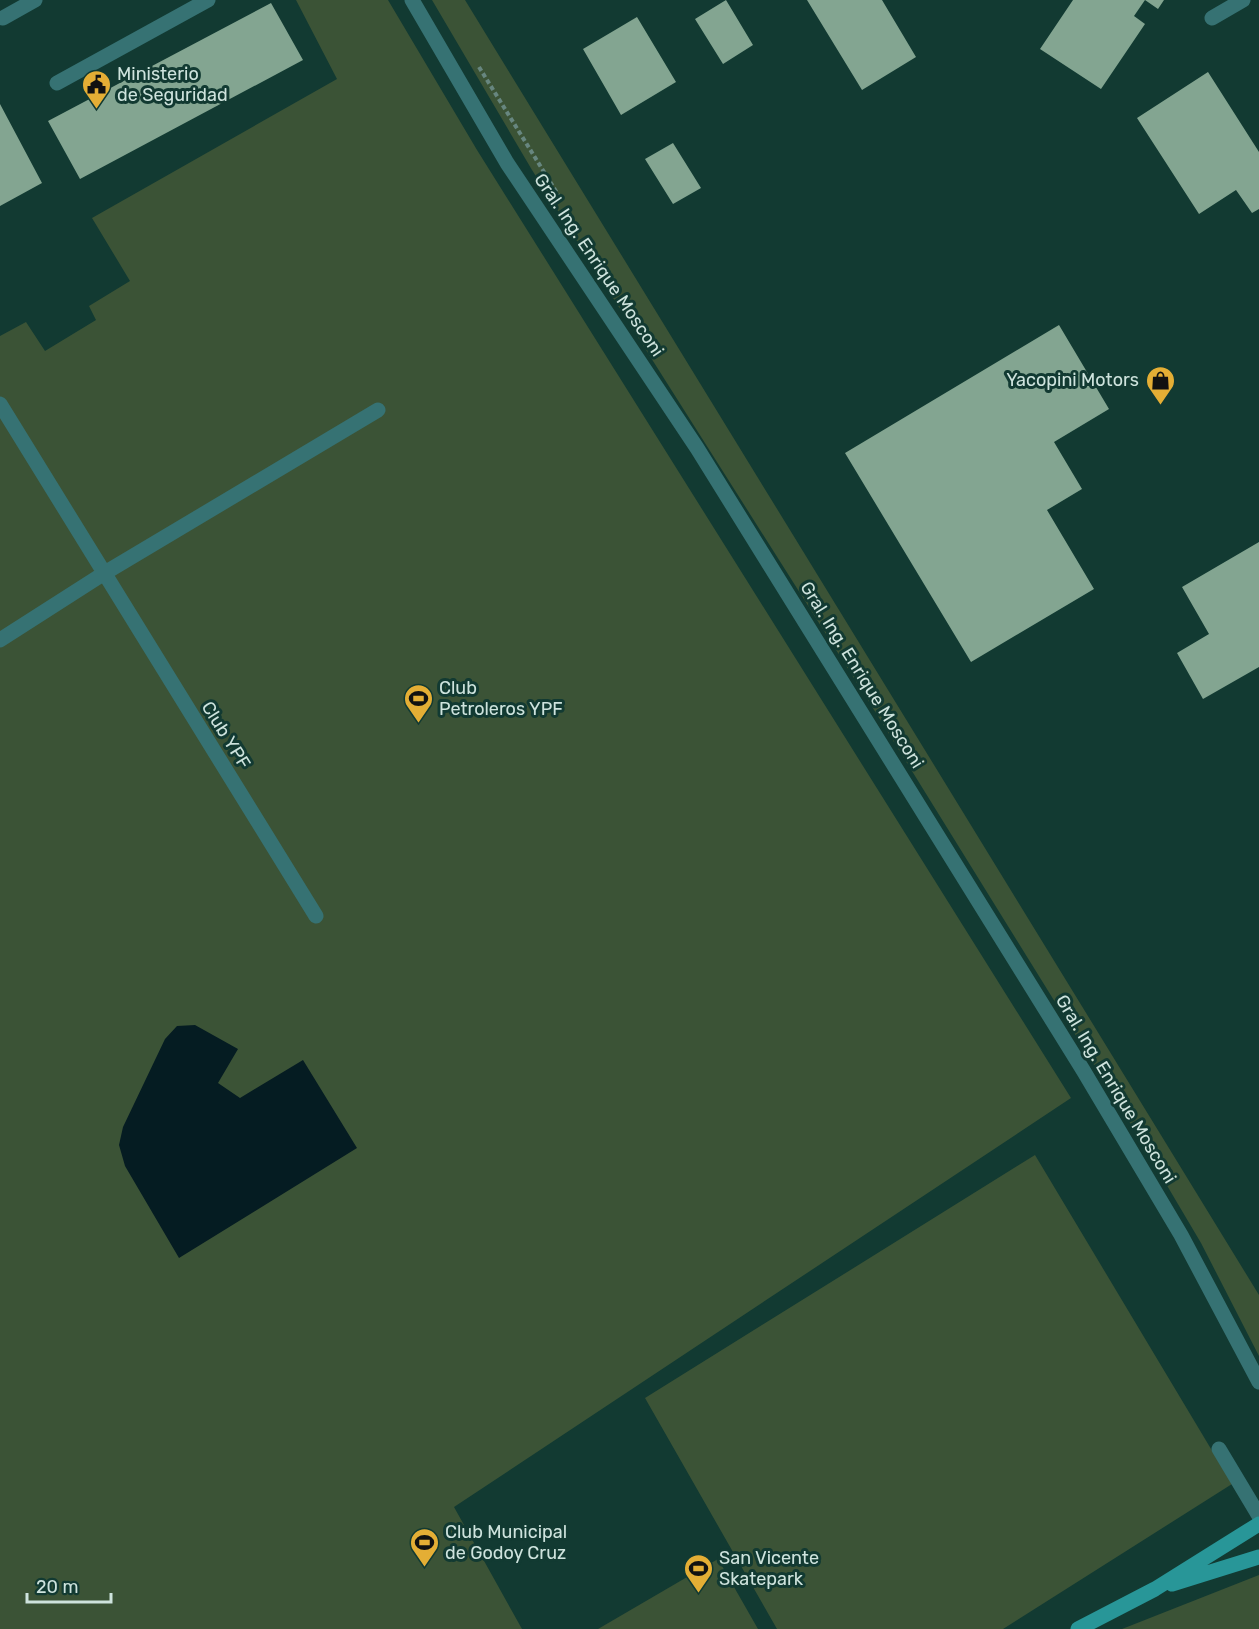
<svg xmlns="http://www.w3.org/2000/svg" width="1259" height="1629" font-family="Rubik,sans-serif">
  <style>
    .green { fill: #3b5336 }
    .water { fill: #051c22 }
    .building { fill: #83a591 }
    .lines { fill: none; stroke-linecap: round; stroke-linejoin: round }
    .path { stroke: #67867f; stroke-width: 4; stroke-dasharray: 4.5 3; stroke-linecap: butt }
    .lane { stroke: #367273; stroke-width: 15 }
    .street { stroke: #367273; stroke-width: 15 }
    .secondary { stroke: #289698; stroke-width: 15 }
    .labels { text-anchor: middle; stroke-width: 6; stroke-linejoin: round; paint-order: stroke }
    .poi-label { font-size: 18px; fill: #cee3dd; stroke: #123a32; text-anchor: start }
    .street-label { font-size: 18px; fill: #cee3dd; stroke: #123a32 }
  </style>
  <rect width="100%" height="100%" fill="#123a32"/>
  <path class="green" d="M296 0H388L477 150 1071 1098 454 1507 522 1629H0V336L26 322 45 351 96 320 89 306 130 281 92 218 337 79Z
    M432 0H465L1259 1295V1356L1201 1243 1130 1123 876 713 532 170Z
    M1035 1155 1232 1484 1003 1629H777L645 1398Z
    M718 1559 758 1629H598Z
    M1259 1575V1629H1122Z"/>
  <path class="water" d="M195 1025 238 1049 218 1083 240 1098 303 1060 357 1148 179 1258 125 1166 119 1145 123 1127 165 1039 177 1026Z"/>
  <path class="building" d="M726 0 753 45 723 64 695 19Z
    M807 0H882L916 57 862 90Z
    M1073 0H1164L1158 9 1145 0 1134 16 1145 24 1101 89 1040 49Z
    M271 3 303 60 80 179 48 121Z
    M637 17 676 82 621 115 583 49Z
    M1208 72 1259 152V209L1252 213 1236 190 1199 214 1137 118Z
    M0 104 42 183 0 206Z
    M673 143 701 188 673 204 645 159Z
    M1059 325 1109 409 1054 442 1082 489 1047 510 1094 589 971 662 845 453Z
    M1259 542V667L1203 699 1177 653 1209 634 1182 587Z"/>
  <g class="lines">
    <path class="path" d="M479 67 562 201"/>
    <path class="lane" d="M3 18 35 0
      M1212 18 1243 0
      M57 83 208 0
      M0 404 316 916
      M0 640 103 574 378 410
      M1219 1449 1259 1516"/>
    <path class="street" d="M412 0 507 163 697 448 1083 1070 1181 1235 1259 1382"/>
    <path class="secondary" d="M1172 1584 1259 1557
      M1078 1629 1155 1589 1259 1524"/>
  </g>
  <defs>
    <symbol id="civic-pin" viewBox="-11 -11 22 30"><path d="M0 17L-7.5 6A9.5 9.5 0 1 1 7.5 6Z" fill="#e4ae35" stroke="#123a32"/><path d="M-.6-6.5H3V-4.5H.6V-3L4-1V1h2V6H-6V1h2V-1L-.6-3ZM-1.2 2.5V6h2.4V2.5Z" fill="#111"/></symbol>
    <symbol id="shop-pin" viewBox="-11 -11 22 30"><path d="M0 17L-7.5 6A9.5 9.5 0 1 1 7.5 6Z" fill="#e4ae35" stroke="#123a32"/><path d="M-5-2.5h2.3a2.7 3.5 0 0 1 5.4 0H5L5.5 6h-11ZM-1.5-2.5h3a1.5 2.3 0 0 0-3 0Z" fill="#111"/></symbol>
    <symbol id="stadium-pin" viewBox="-11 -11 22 30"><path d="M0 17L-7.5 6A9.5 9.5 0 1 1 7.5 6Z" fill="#e4ae35" stroke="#123a32"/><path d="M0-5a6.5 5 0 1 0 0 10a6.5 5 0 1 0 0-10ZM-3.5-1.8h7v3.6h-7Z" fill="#111"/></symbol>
  </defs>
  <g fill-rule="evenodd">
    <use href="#civic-pin" x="80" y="68" width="33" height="45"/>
    <use href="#shop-pin" x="1144" y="364" width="33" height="45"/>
    <use href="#stadium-pin" x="402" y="682" width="33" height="45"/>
    <use href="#stadium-pin" x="408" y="1526" width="33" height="45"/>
    <use href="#stadium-pin" x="682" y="1552" width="33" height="45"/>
  </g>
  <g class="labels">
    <g class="poi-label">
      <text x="117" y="80">Ministerio<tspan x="117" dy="21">de Seguridad</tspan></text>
      <text x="1139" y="386" text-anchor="end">Yacopini Motors</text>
      <text x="439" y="694">Club<tspan x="439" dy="21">Petroleros YPF</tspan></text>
      <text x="445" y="1538">Club Municipal<tspan x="445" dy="21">de Godoy Cruz</tspan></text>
      <text x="719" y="1564">San Vicente<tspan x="719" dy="21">Skatepark</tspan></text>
    </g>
    <g class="street-label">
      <text transform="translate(599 265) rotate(56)" y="6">Gral. Ing. Enrique Mosconi</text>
      <text transform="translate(862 675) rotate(58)" y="6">Gral. Ing. Enrique Mosconi</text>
      <text transform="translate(226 735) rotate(58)" y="6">Club YPF</text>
      <text transform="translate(1116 1089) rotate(59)" y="6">Gral. Ing. Enrique Mosconi</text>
    </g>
  </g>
  <path d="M27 1593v9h84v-9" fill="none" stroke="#cee3dd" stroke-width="3"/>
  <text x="36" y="1593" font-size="18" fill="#cee3dd" stroke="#123a32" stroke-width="4.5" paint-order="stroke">20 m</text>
</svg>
